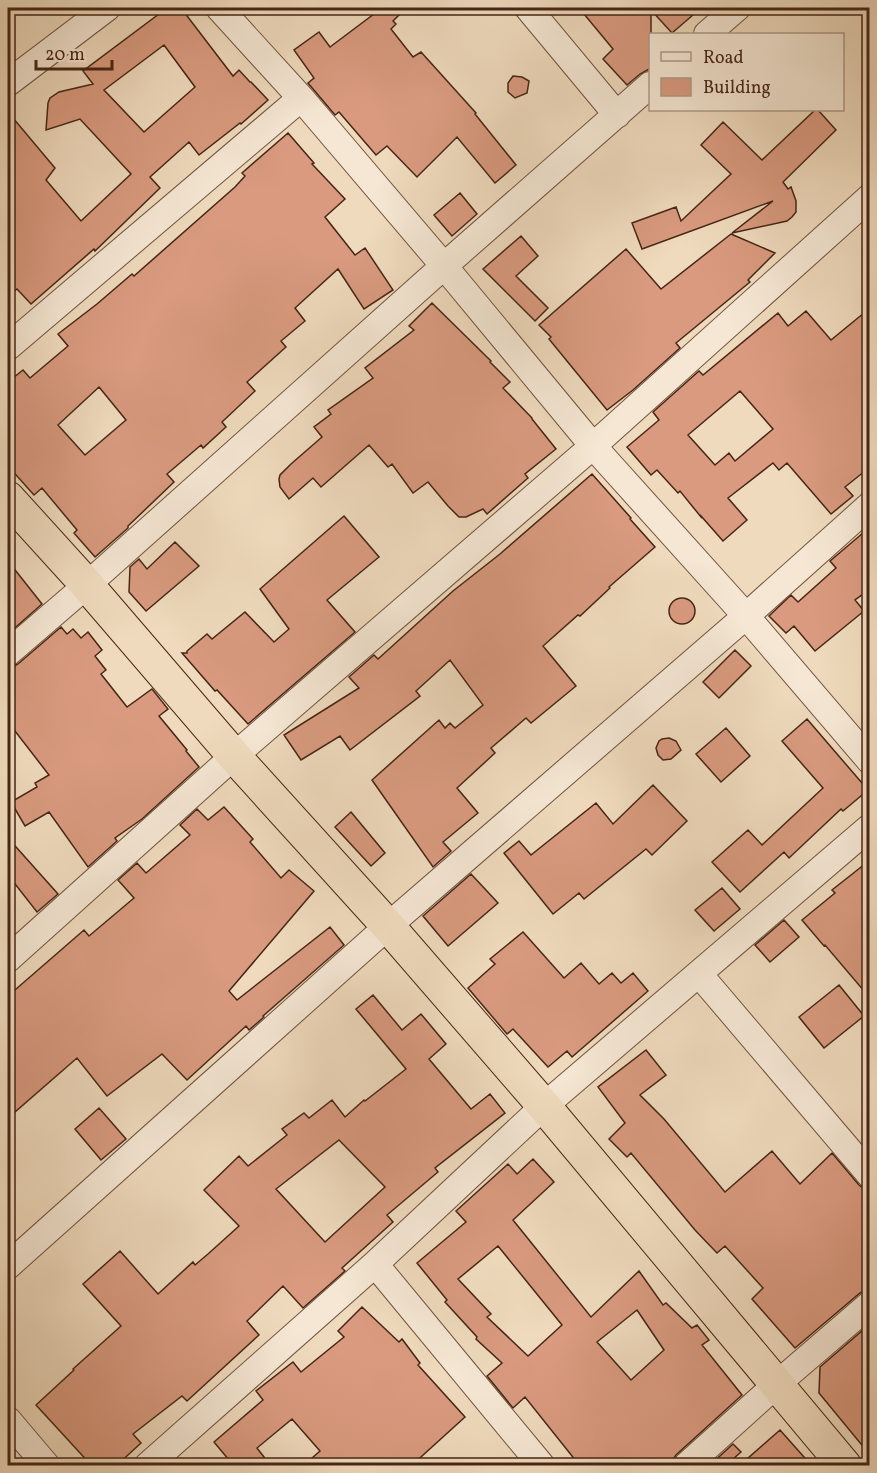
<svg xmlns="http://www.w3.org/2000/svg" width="877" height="1473" font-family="Vollkorn,serif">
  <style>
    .building { fill: #d99a7f; stroke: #462614; stroke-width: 1.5; fill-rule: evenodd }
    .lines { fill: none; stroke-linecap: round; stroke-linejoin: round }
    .street-casing { stroke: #70533e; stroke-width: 28 }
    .highway-casing { stroke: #462614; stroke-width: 35 }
    .street { stroke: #f5e7d4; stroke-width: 26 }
    .highway { stroke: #efdabd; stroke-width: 33 }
  </style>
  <rect width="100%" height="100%" fill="#efdabd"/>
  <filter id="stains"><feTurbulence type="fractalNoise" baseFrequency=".00333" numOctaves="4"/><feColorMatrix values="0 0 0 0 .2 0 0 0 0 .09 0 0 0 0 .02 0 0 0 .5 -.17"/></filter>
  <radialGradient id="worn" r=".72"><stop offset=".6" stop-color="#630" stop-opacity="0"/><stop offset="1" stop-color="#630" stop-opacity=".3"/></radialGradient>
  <path class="building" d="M167 8H181L233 76 239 70 250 82H251L268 100 241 124 240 123 199 155 189 142 150 177 160 188 95 251 94 249 31 304 17 289 8 296V112L55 168 46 180 81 221 131 174 80 119 46 130 48 103 50 98 59 92 93 84 83 71ZM164 45 195 87 144 132 104 90Z
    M382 8H406L393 21 396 24 391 29 413 57 421 52 476 113 475 114 516 165 495 183 457 137 417 177 387 146 376 155 339 112 335 115 308 83 314 78 294 50 319 32 330 47Z
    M579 8H701L672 33 651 10V68L640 74 627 85 603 59 613 49Z
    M513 76 522 77 529 81 527 93 515 98 508 92V83Z
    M815 110H818L836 130 783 182 788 189 791 187 796 201V212L792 217 787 221 732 233 773 201 642 249 632 223 676 207 681 221 731 174 701 145 723 122 762 160Z
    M288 133 314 163 312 164 345 199 325 217 355 255 365 248 393 290 364 309 338 269 295 308 305 321 281 341 286 347 247 382 255 391 222 422 226 427 203 448 201 445 167 474 174 482 128 526V528L95 557 74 533 77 530 42 488 34 495 8 466V382L23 370 30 378 68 346 58 334 97 304 132 274 134 276 235 187 245 176 242 173ZM99 387 126 420 85 455 58 425Z
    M460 193 477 214 452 236 434 215Z
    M731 234 775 253 748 280 750 282 676 343 680 348 633 390 607 410 549 339 551 337 539 325 626 249 661 289Z
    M521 236 538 256 516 276 548 308 535 321 483 269Z
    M432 303 491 361 490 362 510 382 503 388 532 418V419L556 449 525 474 528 478 487 514 483 509 466 517H459L448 506 428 482 413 493 392 464 388 467 369 445 321 487 313 478 289 499 280 487 279 479 280 475 291 464 322 437 314 427 331 414 328 410 373 378 365 368 414 330 409 326Z
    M870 308V467L845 487 853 496 831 514 787 463 779 470 773 463 728 498 747 520 723 541 701 516V517L680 491 678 493 657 470 651 475 627 447 659 420 653 412 699 371 703 375 778 313 788 326 806 311 831 340ZM740 391 773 429 735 461 729 453 715 465 688 435Z
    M592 474 631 518 630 519 655 547 609 587 610 588 580 616 578 615 543 646 576 686 531 723 526 718 491 748 495 753 457 788 478 813 443 842 451 851 433 867 372 780 439 720 445 728 450 723 455 728 483 705 450 660 416 691 420 696 350 750 340 736 301 760 284 735 359 688 349 677 374 655 378 659 453 591 500 554Z
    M344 516 379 557 327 600 355 632 248 724 217 690 215 691 182 653H187V651L207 634 212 639 245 612 274 642 289 629 260 589Z
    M870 527V589L855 600 864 611 815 651 794 626 786 633 769 616 791 595 798 602 836 568 830 561Z
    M175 542 199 566 146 611 129 592 130 567 139 559 147 569Z
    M8 561 42 604 8 634Z
    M669 611a13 13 0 1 1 26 0a13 13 0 1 1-26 0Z
    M61 627 67 634 73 629 81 638 88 632 102 650 95 656 106 670 101 674 127 707 152 689 168 709 159 716 187 750 186 751 199 767 142 819 115 838 117 841 88 867 49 812 25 826 11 802 37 787 35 783 49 775 8 722V668H11L18 664Z
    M735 650 751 666 719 698 703 682Z
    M807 719 868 790 843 811 841 809 789 858 784 852 740 892 712 862 748 830 762 845 823 788 782 741Z
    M726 728 750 756 721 782 696 754Z
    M669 738 676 741 681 750 671 759 663 760 658 755 656 748 659 741 662 739Z
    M653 785 687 821 652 855 646 849 584 899 579 893 553 914 504 853 519 841 531 855 596 803 613 824Z
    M224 807 253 839 250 842 281 878 289 870 314 891 229 991 237 1000 330 927 344 945 263 1016 264 1017 249 1030 246 1026 187 1080 162 1054 107 1096 77 1058 8 1118V996L84 930 89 936 134 898 118 880 137 863 146 873 190 835 180 825 197 809 208 820Z
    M351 812 385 853 371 866 335 827Z
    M8 838 58 894 37 912 8 875Z
    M870 860V998L825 945 824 946 802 920 835 893 832 890Z
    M471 874 498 903 448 946 423 916Z
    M722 888 740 909 714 931 695 910Z
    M784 920 799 937 770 962 755 945Z
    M523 932 564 978 581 963 599 984 612 973 621 983 633 973 648 991 572 1057 567 1051 548 1067 513 1029 507 1034 468 988 495 964 490 959Z
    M839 985 864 1016 824 1048 799 1017Z
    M373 995 402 1030 421 1014 446 1044 429 1059 471 1109 490 1094 505 1113 435 1168 438 1172 387 1215 393 1222 342 1268 345 1271 303 1308 283 1286 247 1321 259 1335 187 1401 182 1396 133 1434 141 1443 116 1466H92L36 1405 74 1370 73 1369 121 1326 83 1284 120 1251 158 1294 193 1262 195 1265 208 1254 239 1226 204 1190 239 1156 248 1166 287 1135 282 1129 304 1113 309 1118 332 1100 345 1117 364 1100 365 1101 406 1069 356 1009ZM339 1140 385 1187 325 1242 276 1189Z
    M646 1050 666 1075 640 1095 664 1119 725 1192 772 1151 800 1184 832 1153 859 1185 864 1189 870 1190V1289L860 1293 795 1348 752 1299 763 1288 725 1246 717 1253 695 1230 631 1153 627 1157 609 1139 625 1123 598 1087Z
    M99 1108 126 1139 101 1160 75 1129Z
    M533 1159 554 1182 513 1220 591 1317 639 1271 663 1305 666 1303 692 1328 697 1325 709 1340 702 1345 742 1395 676 1455 672 1461 671 1466H580L525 1397 513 1408 487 1376 502 1363 476 1339 477 1337 445 1302 447 1300 417 1263 466 1222 456 1211 508 1164 517 1174ZM498 1246 562 1325 528 1356 487 1317 491 1314 458 1279ZM637 1310 664 1350 631 1380 597 1342Z
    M362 1307 399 1342 402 1339 420 1363 418 1365 465 1417 411 1466H303L320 1451 292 1419 257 1448 271 1466H234L214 1442 263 1400 256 1391 293 1362 301 1372 344 1337 338 1331Z
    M870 1324V1455L819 1393 820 1367Z
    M780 1430 812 1466H739Z
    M733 1444 741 1452 725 1466H709Z"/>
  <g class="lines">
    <defs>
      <path id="street" d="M219 8 301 98 444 266 593 446 746 616 870 761
        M528 8 617 115
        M707 34 737 8
        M8 83 107 8
        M8 347 301 98
        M8 653 87 585 444 266 650 85
        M8 959 234 756 593 446 870 197
        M699 974 870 1175
        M375 1264 542 1466
        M8 1266 388 926 746 616 870 505
        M8 1420 47 1466
        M147 1466 375 1264 544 1106 870 827
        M686 1466 777 1384 870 1304"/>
      <path id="highway" d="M8 498 87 585 234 756 388 926 544 1106 845 1466"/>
    </defs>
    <use href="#street" class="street-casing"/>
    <use href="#highway" class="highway-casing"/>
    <use href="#street" class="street"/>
    <use href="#highway" class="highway"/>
  </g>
  <rect width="877" height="1473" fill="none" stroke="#efdabd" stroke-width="30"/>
  <rect x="9" y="9" width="859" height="1455" fill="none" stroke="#462614" stroke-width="3"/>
  <rect x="15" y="15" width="847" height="1443" fill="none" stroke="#462614" stroke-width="1.5"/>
  <rect x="649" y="33" width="195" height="78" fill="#f5e7d4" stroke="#af9a87" stroke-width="1.5"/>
  <rect x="661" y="52" width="30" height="9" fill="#f5e7d4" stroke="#af9a87" stroke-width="1.5"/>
  <text x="703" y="63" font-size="18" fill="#462614">Road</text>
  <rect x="661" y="78" width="30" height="18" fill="#d99a7f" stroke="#af9a87" stroke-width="1.5"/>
  <text x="703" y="93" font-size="18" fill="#462614">Building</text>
  <path d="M36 60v9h76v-9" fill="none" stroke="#462614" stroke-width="3"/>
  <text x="45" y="60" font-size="18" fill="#462614" stroke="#f5e7d4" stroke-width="4.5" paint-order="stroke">20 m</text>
  <rect width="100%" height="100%" filter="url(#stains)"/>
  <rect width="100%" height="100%" fill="url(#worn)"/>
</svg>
